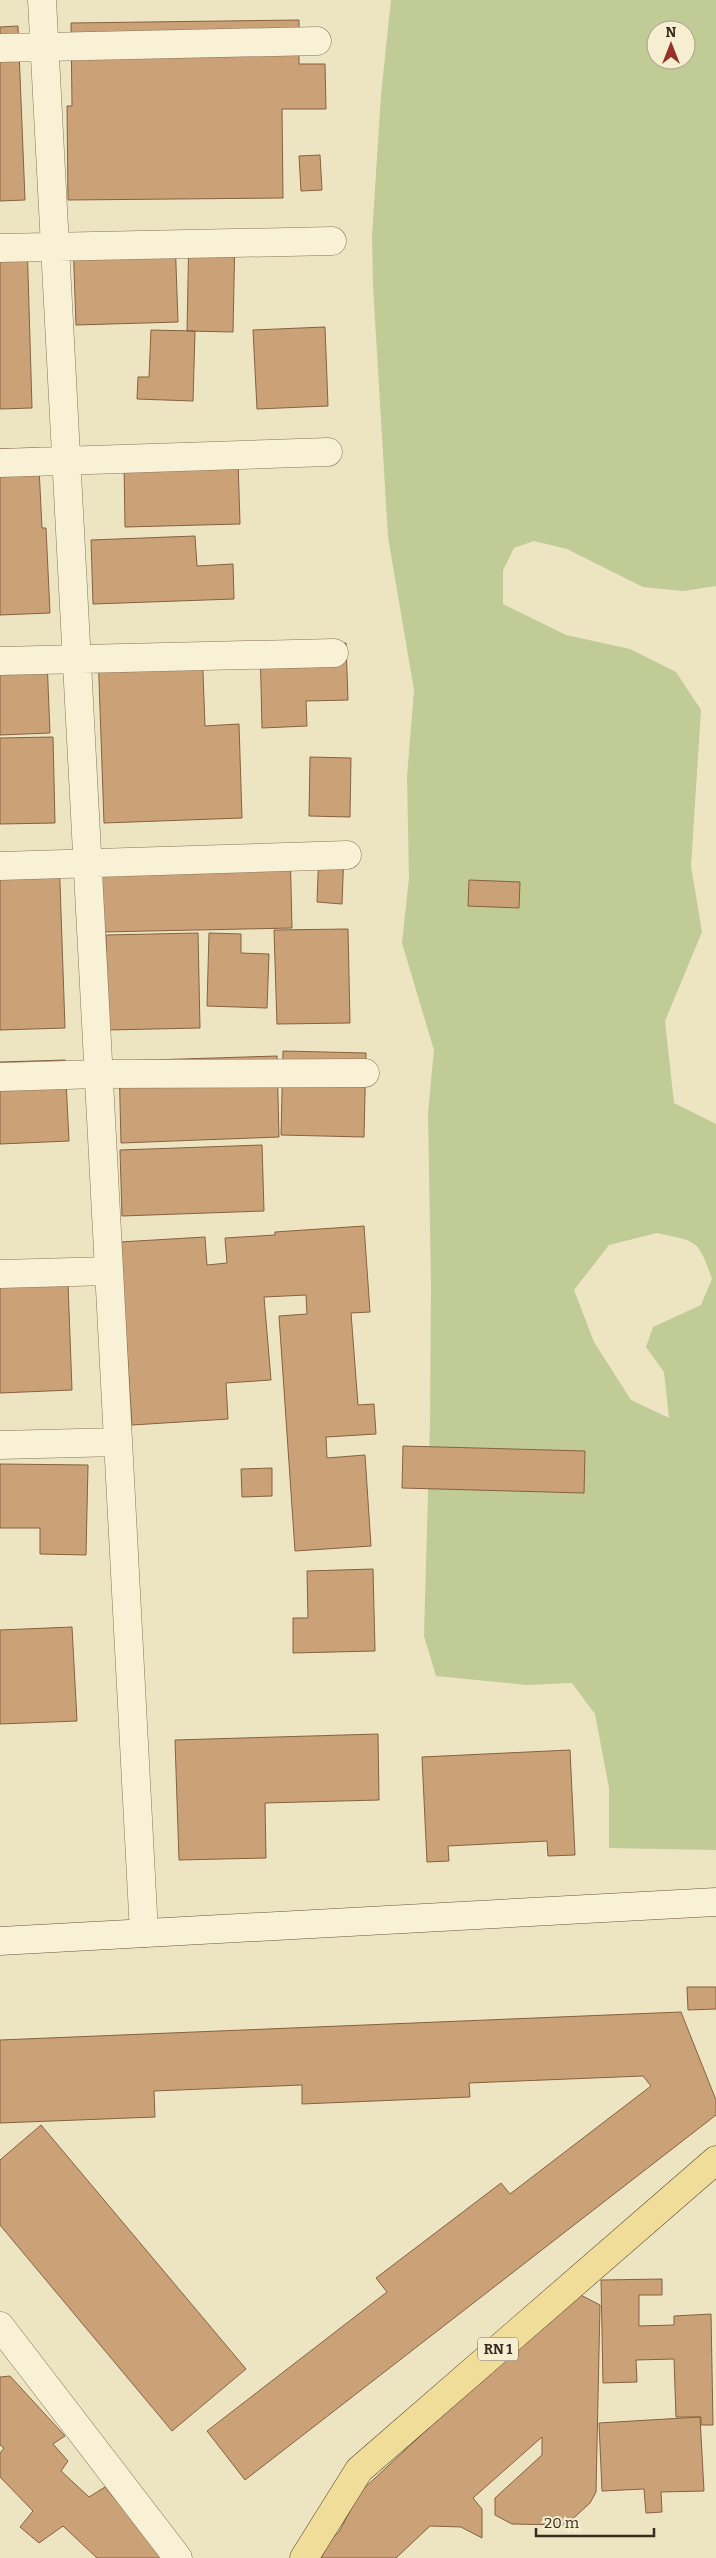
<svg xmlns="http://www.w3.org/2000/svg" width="716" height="2558" font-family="Bitter,serif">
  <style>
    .green { fill: #c0cb96; fill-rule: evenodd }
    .building { fill: #cba278; stroke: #866140 }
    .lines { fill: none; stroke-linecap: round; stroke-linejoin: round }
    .street-casing { stroke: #877559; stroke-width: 29 }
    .secondary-casing { stroke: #69563d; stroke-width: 29 }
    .primary-casing { stroke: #54432e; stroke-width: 29 }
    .street { stroke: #f8f1d5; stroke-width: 28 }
    .secondary { stroke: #f8f1d5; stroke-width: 28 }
    .primary { stroke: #f0dd9a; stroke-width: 28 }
    .labels { text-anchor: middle; stroke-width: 4; stroke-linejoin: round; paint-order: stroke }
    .shield { fill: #f5eed1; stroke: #706654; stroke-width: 1 }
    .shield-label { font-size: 14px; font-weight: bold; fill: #372c1e }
  </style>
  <rect width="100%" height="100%" fill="#ede4c2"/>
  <path class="green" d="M391 0H716V586L683 591 643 587 567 549 534 541 514 548 503 570V604L566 635 630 649 676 672 701 710 691 866 702 932 665 1021 674 1103 716 1124V1850L609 1848V1788L595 1714 572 1683 527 1685 436 1676 424 1636 430 1422 431 1284 428 1113 434 1050 402 943 409 878 407 777 414 690 388 537 373 286 372 236 381 95ZM656 30H686V60H656ZM657 1233C698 1242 698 1239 712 1279L701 1305 653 1327 646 1347 664 1372 669 1418 631 1400 594 1342 574 1290 609 1245Z"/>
  <path class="building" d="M299 20V64H325L326 109H282L283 198 68 200 67 106H72L71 23Z
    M18 26 25 200 0 201V27Z
    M320 155 322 190 301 191 299 156Z
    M189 232 235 233 233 332 187 331Z
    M175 236 178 322 76 325 73 240Z
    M27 239 32 408 0 409V240Z
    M325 327 328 406 257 409 253 330Z
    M151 330 195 331 193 401 137 399 138 377H149Z
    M38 448 42 528H46L50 613 0 615V449Z
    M238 460 240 524 125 527 124 463Z
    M195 536 197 566 233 564 234 599 93 604 91 540Z
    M346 643 348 700 306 701 307 726 262 728 260 644Z
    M202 647 205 726 239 724 242 818 104 823 98 651Z
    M47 659 50 733 0 735V661Z
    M53 737 55 823 0 824V738Z
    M310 757 351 758 350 817 309 816Z
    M290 845 292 928 102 932 101 850Z
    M319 850 344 852 342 904 317 902Z
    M59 855 65 1028 0 1030V858Z
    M469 880 520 882 519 908 468 906Z
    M348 929 350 1023 277 1024 274 930Z
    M198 933 200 1028 108 1030 106 935Z
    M209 933 241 934V953L269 954 267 1008 207 1006Z
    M283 1051 366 1053 364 1137 281 1135Z
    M277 1056 279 1137 121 1143 119 1061Z
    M65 1060 69 1141 0 1144V1062Z
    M262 1145 264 1211 122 1216 120 1150Z
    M364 1226 370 1312 351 1313 358 1405 374 1404 376 1434 326 1437 327 1458 365 1455 371 1546 295 1551 279 1316 307 1314 306 1295 264 1297 271 1380 226 1383 228 1419 132 1425 120 1242 205 1237 207 1265 227 1263 225 1238 275 1235V1232Z
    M68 1284 72 1390 0 1393V1287Z
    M403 1446 585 1451 584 1493 402 1488Z
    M0 1464 88 1465 86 1555 40 1554V1528H0Z
    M272 1468V1496L242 1497 241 1469Z
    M373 1569 375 1651 293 1653V1618H308L307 1571Z
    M72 1627 77 1721 0 1724V1630Z
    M378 1734 379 1800 265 1803 266 1858 179 1860 175 1740Z
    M570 1750 575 1855 548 1856 547 1841 448 1846 449 1861 427 1862 422 1757Z
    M687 1987H716V2009L688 2010Z
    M681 2012 716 2100V2115L245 2480 207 2431 387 2292 376 2278 501 2183 510 2194 651 2086 643 2076 469 2083 470 2097 302 2104V2085L154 2091 155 2117 0 2123V2040Z
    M41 2125 246 2369 172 2431 0 2225V2160Z
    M662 2279V2295H639V2326L674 2325V2316L711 2314 713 2425H701V2417H676L674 2359 636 2360 637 2382 603 2383 601 2280Z
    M575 2292 600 2305 596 2492 590 2503 566 2525 512 2524 495 2515V2498L542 2455V2437L473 2498 482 2509V2538L461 2527 430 2526 396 2558H321L331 2539 339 2532 360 2492Z
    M10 2376 65 2436 53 2444 68 2461 61 2471 89 2497 105 2487 164 2558H97L63 2526 39 2543 20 2527 33 2511 0 2477V2453L4 2448 0 2445V2377Z
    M700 2417 704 2491 661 2492 662 2512 646 2513 644 2489 602 2491 599 2423Z"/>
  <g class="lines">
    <defs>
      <path id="street" d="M42 0 144 1933
        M0 48 317 41
        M0 248 332 241
        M0 463 328 452
        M0 661 334 653
        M0 866 347 855
        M0 1077 99 1074 365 1073
        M0 1274 109 1271
        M0 1445 118 1442
        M0 2326 178 2558"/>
      <path id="secondary" d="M0 1941 716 1902"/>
      <path id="primary" d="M304 2558 359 2470 716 2160"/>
    </defs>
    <use href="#street" class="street-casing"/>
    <use href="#secondary" class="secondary-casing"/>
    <use href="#primary" class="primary-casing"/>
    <use href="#street" class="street"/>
    <use href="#secondary" class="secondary"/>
    <use href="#primary" class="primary"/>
  </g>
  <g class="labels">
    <rect class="shield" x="478" y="2337.5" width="40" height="23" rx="4"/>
    <g class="shield-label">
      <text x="498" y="2354">RN 1</text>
    </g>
  </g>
  <g transform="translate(671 45)"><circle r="24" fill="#f5eed1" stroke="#a9a089"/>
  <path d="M0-4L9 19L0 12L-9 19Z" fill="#95322a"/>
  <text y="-8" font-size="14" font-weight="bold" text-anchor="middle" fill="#372c1e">N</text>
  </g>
  <path d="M536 2528v8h118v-8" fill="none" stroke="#372c1e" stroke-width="2.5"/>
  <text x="544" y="2528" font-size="15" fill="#372c1e" stroke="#f5eed1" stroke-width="4" paint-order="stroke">20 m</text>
</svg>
